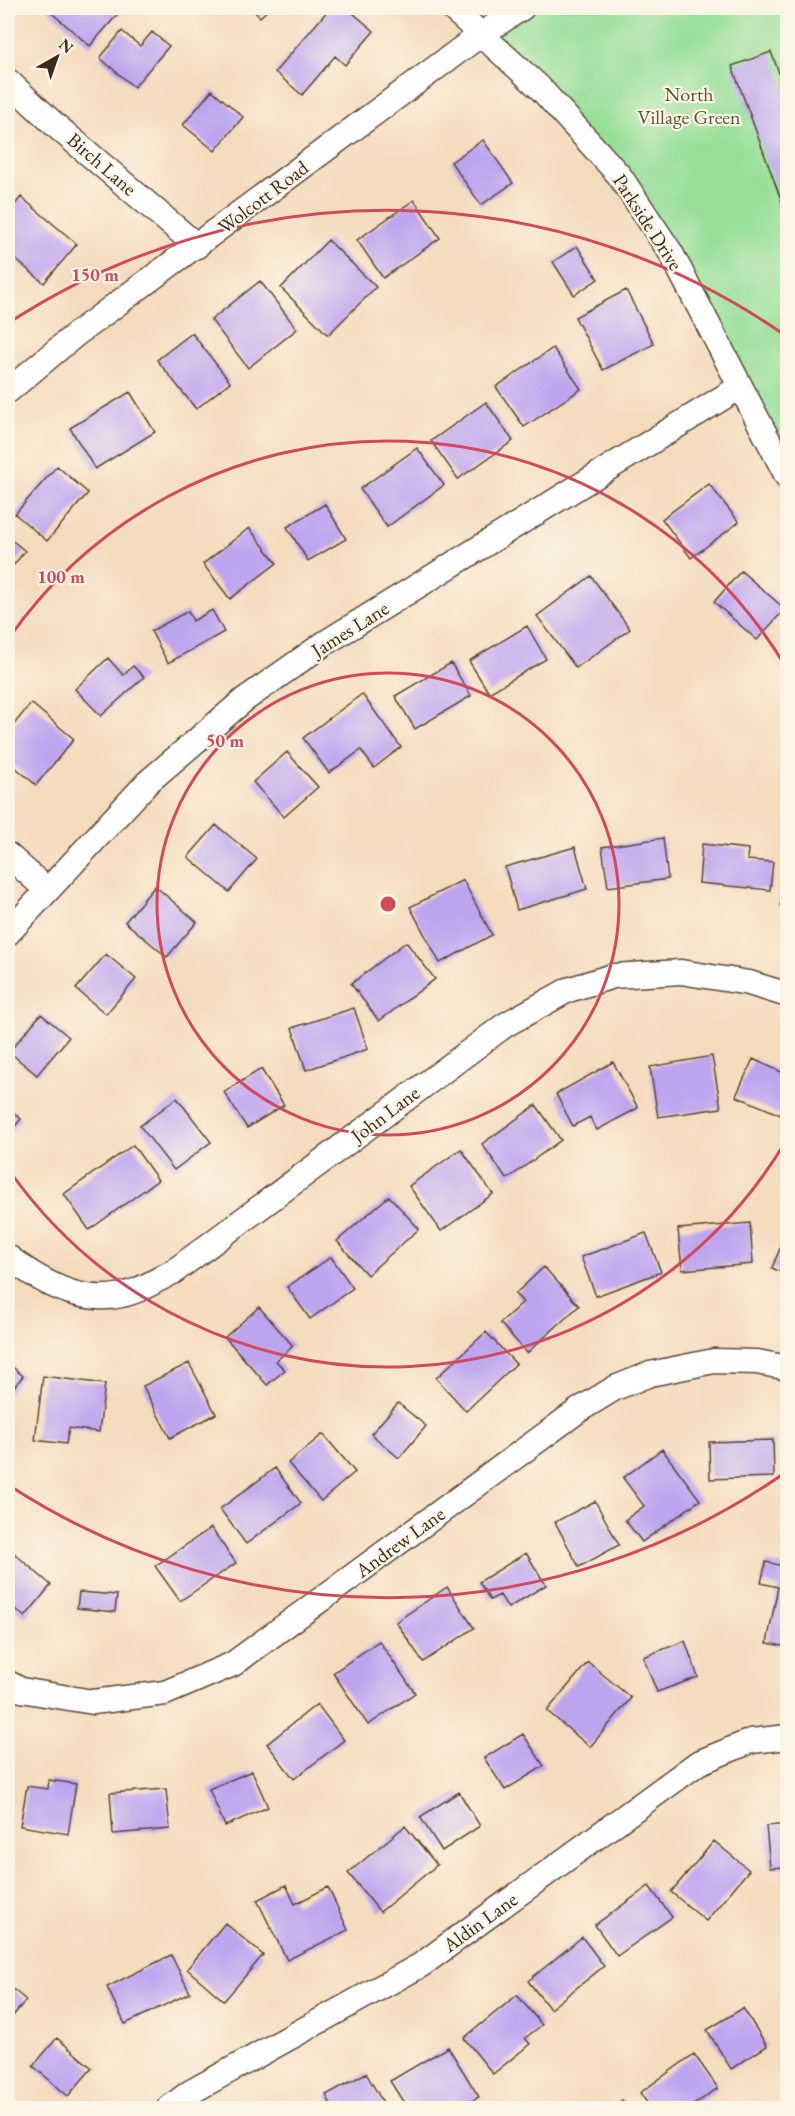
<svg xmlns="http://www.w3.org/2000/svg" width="795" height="2116" font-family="'EB Garamond',serif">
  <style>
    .green { fill: #97df99; stroke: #69845c; stroke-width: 1.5 }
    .building { fill: #bda4ef }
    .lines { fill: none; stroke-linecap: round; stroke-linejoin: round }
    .street-casing { stroke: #574536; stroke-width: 27 }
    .street { stroke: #fff; stroke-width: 24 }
    .ring { fill: none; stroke: #d1495b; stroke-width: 3 }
    .labels { text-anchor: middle; stroke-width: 4.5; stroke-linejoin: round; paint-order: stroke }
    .park-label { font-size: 20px; fill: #52573d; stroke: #fcf5e5 }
    .street-label { font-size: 20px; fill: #3b2a1e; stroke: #fcf5e5 }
    .centre { fill: #d1495b; stroke: #fcf5e5; stroke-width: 3 }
    .ring-label { font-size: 18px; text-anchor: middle; font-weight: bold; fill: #d1495b; stroke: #fcf5e5; stroke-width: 4.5; stroke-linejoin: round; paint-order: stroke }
  </style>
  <rect width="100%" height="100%" fill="#fcf5e5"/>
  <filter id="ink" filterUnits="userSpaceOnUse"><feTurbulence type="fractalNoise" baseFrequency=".0167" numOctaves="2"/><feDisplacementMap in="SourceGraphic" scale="12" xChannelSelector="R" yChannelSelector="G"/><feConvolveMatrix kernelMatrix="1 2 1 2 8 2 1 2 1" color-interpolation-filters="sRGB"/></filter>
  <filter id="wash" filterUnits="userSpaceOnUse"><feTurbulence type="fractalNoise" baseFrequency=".008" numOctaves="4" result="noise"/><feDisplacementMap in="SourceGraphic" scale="24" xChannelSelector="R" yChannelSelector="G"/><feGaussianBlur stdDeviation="1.35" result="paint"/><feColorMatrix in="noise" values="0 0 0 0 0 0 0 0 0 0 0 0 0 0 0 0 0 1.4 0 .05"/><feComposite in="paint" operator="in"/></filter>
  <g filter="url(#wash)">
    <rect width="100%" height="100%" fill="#f5dbbe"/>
    <path class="green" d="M517 8H787V480L619 173 484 37Z"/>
    <g id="blocks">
      <path class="building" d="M46 8H123L90 46Z
        M251 8H270L260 17Z
        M330 8H347L374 31 345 65 335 56 302 95 275 72Z
        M122 31 140 46 152 32 169 46 134 87 100 58Z
        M771 52 788 96V203L783 205 732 66Z
        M212 90 243 117 215 151 183 125Z
        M483 140 513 183 481 205 451 162Z
        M21 197 77 244 44 283 8 253V213Z
        M414 200 440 238 383 278 357 240Z
        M328 240 376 287 328 335 281 288Z
        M577 246 598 279 574 295 553 262Z
        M260 281 297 329 248 368 211 320Z
        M626 290 654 344 603 370 575 317Z
        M192 333 230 382 196 409 157 360Z
        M553 348 581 389 524 427 496 387Z
        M130 392 155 432 95 469 70 428Z
        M486 402 513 441 458 479 431 441Z
        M417 448 444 485 387 527 360 489Z
        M57 466 88 493 47 541 15 514Z
        M709 484 739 522 691 558 662 519Z
        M325 504 346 539 308 561 287 527Z
        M249 528 277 563 230 599 203 564Z
        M8 537 25 551 8 572Z
        M741 571 785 609 757 640 714 602Z
        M591 576 630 629 576 668 537 616Z
        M212 610 224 632 168 663 151 631 188 611 193 621Z
        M527 626 546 659 489 693 469 661Z
        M108 658 123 675 133 666 144 677 101 716 75 689Z
        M451 663 471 696 415 729 395 696Z
        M362 694 401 747 374 768 361 750 329 773 303 738Z
        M31 703 74 739 36 785 8 761V732Z
        M287 752 318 787 284 817 253 782Z
        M216 825 257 859 229 892 188 857Z
        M663 838 668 879 608 887 602 847Z
        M702 844 748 849 747 860 773 862 770 890 699 883Z
        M575 847 587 889 517 910 505 867Z
        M463 880 492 935 440 963 410 907Z
        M155 886 197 922 167 957 125 922Z
        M788 892V909L780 905Z
        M406 942 435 979 379 1021 351 984Z
        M106 954 136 979 106 1014 76 989Z
        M354 1008 368 1049 306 1070 292 1028Z
        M41 1014 69 1037 37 1075 9 1052Z
        M712 1056 721 1108 658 1117 650 1067Z
        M753 1059 788 1075V1118L736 1096Z
        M613 1062 638 1108 597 1130 590 1117 573 1126 556 1094Z
        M261 1069 284 1105 247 1128 224 1092Z
        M177 1098 211 1142 174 1170 140 1126Z
        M536 1105 561 1140 507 1179 482 1144Z
        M8 1107 21 1119 8 1135Z
        M133 1145 158 1180 89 1230 64 1194Z
        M461 1149 493 1194 441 1231 409 1186Z
        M389 1196 419 1229 367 1275 337 1241Z
        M750 1223 753 1264 682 1270 678 1229Z
        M646 1233 661 1272 596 1296 581 1257Z
        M781 1246 788 1249V1275L772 1268Z
        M331 1257 353 1288 310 1319 287 1287Z
        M544 1267 579 1306 527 1353 500 1323 523 1302 515 1294Z
        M259 1307 293 1346 276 1361 285 1370 267 1385 225 1337Z
        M486 1332 516 1364 466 1411 436 1378Z
        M8 1363 23 1376 8 1394Z
        M189 1363 216 1414 170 1438 143 1386Z
        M43 1376 105 1384 99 1432 69 1428 66 1444 35 1440Z
        M398 1403 426 1426 399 1458 371 1434Z
        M323 1434 355 1472 321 1501 288 1463Z
        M773 1440 774 1477 710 1479 709 1442Z
        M662 1449 700 1500 642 1542 625 1520 644 1506 623 1478Z
        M275 1468 301 1503 246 1544 220 1509Z
        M595 1501 619 1545 579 1567 555 1522Z
        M211 1528 236 1563 180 1601 155 1566Z
        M8 1548 51 1585 25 1617 8 1603Z
        M526 1553 546 1585 508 1608 500 1595 490 1600 479 1582Z
        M766 1562 788 1567V1647L767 1643 778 1587 761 1583Z
        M447 1587 474 1628 423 1662 396 1622Z
        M79 1592 117 1595 115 1612 77 1608Z
        M379 1641 415 1693 368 1725 333 1673Z
        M685 1641 698 1677 657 1692 643 1657Z
        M588 1662 631 1698 590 1747 547 1711Z
        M317 1704 344 1740 294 1779 267 1744Z
        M523 1734 544 1766 505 1790 484 1758Z
        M252 1771 268 1807 225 1826 209 1789Z
        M49 1780 76 1784 68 1834 20 1826 27 1786 48 1789Z
        M166 1789 170 1829 113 1834 110 1793Z
        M459 1792 480 1826 442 1851 420 1817Z
        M788 1824V1867L770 1868 766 1826Z
        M405 1826 437 1865 380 1912 348 1873Z
        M714 1841 749 1870 706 1921 671 1892Z
        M286 1885 295 1904 328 1887 348 1930 287 1960 257 1900Z
        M649 1886 672 1917 617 1956 595 1925Z
        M225 1923 263 1955 224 2001 187 1969Z
        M582 1937 604 1966 550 2009 528 1981Z
        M171 1955 190 1993 125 2024 107 1987Z
        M8 1985 26 2000 8 2022Z
        M517 1995 542 2025 525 2038 530 2044 493 2074 464 2038Z
        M743 2008 767 2046 731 2069 707 2030Z
        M57 2038 92 2068 68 2096 33 2066Z
        M448 2047 479 2097 460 2108H407L390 2081Z
        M694 2054 718 2088 689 2108H651L640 2093Z
        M366 2073 386 2108H333L326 2095Z
        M622 2100 629 2108H612Z"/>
    </g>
  </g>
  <g filter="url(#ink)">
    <use href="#blocks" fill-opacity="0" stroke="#574536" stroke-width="1.5"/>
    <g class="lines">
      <defs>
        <path id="street" d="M452 8 539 87 619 175 671 253 788 478
          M8 81 55 125 197 246
          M8 391 75 335 480 35 522 8
          M8 855 47 890
          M8 933 148 782 244 700 325 643 740 387
          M8 1257C45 1285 88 1309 135 1291 148 1286 160 1278 173 1272L505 1025 568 990 613 976 681 972 749 983 788 995
          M8 1683 21 1690 93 1702 165 1693 233 1664 579 1410 615 1388 650 1374 714 1361 757 1362 788 1368
          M169 2108 189 2093 421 1965 698 1763 751 1741 788 1737"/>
      </defs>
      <use href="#street" class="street-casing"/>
      <use href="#street" class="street"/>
    </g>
  </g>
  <g class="ring">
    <circle cx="388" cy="904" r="231"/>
    <path d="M787 1139A463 463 0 0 1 9 1170M9 638A463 463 0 0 1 787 669"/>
    <path d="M786 1472A694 694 0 0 1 10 1486M10 322A694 694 0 0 1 786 336"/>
  </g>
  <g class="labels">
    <g class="park-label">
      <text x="689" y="101">North<tspan x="689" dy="23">Village Green</tspan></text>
    </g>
    <g class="street-label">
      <text transform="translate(102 164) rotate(41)" y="7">Birch Lane</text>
      <text transform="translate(263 197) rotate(-37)" y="7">Wolcott Road</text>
      <text transform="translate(648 222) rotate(57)" y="7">Parkside Drive</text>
      <text transform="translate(350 629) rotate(-32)" y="7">James Lane</text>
      <text transform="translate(385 1114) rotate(-37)" y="7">John Lane</text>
      <text transform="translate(400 1542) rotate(-36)" y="7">Andrew Lane</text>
      <text transform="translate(480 1922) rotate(-36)" y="7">Aldin Lane</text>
    </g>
  </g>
  <circle cx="388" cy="904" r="9" class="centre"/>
  <g class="ring-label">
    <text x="95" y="281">150 m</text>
    <text x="61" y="583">100 m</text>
    <text x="225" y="747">50 m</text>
  </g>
  <rect width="795" height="2116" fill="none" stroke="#fcf5e5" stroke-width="30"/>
  <g transform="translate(57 57) rotate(40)" stroke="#fcf5e5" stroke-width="4.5" paint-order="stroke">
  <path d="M0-4.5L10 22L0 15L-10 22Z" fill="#3b2a1e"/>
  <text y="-9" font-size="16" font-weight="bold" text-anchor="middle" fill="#3b2a1e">N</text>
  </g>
</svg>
